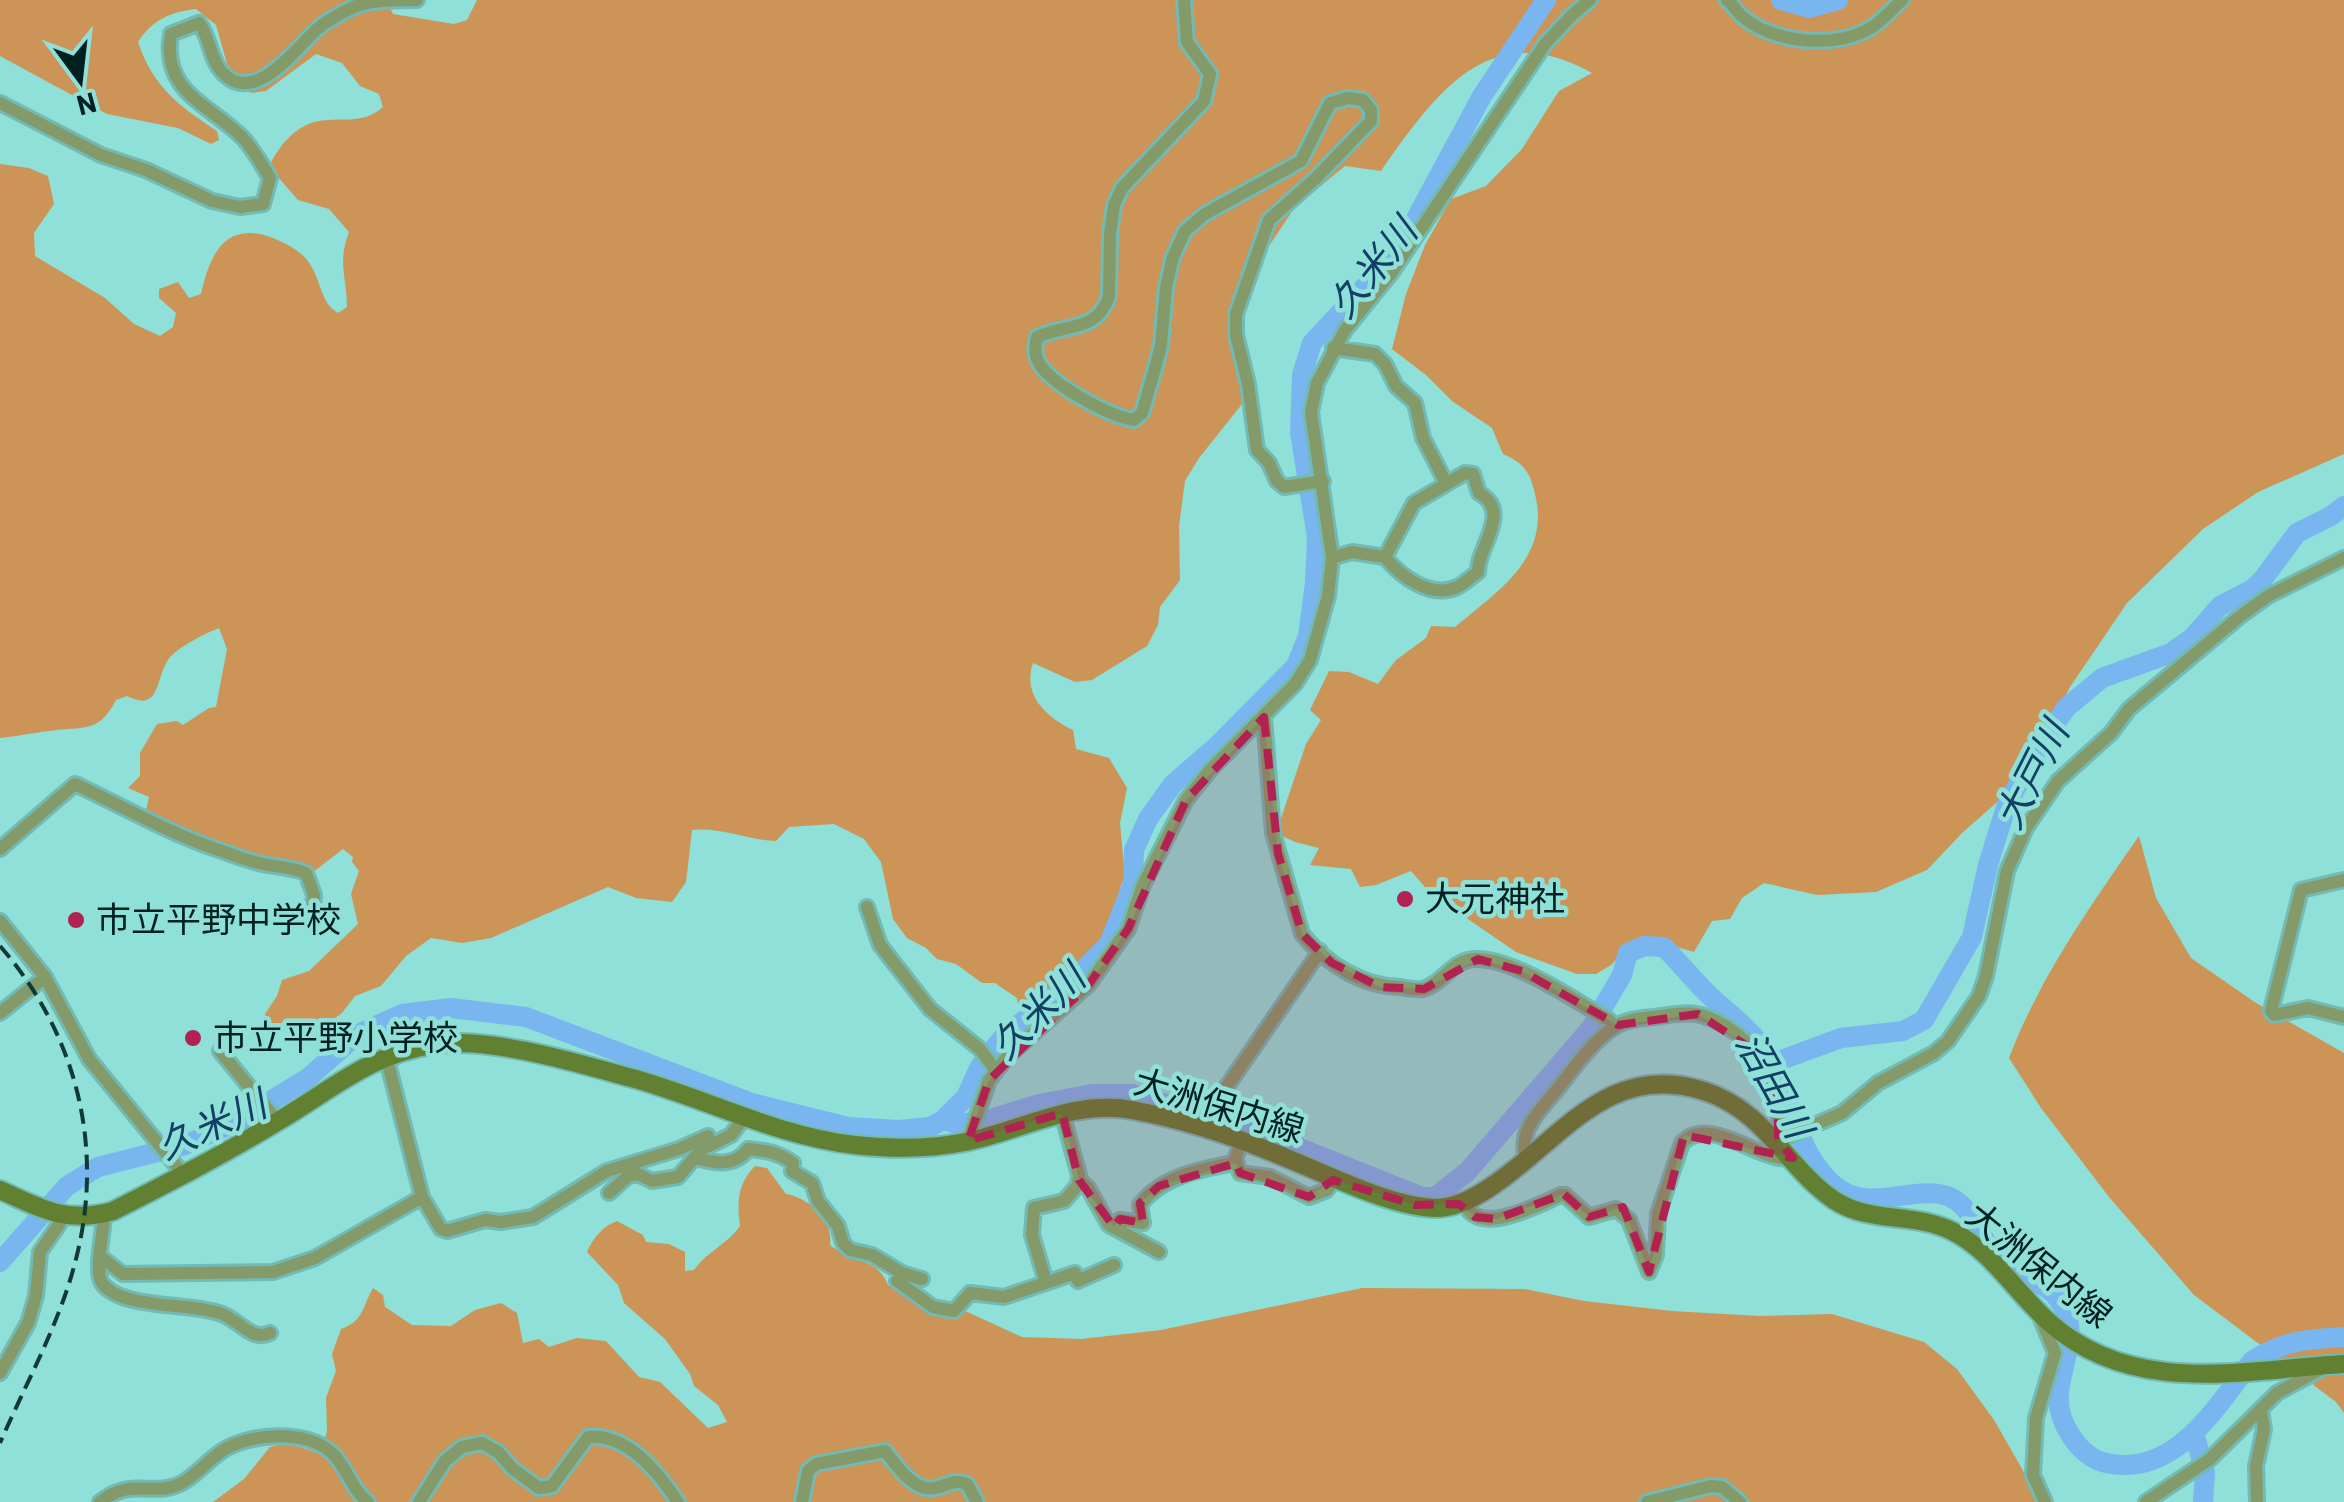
<svg xmlns="http://www.w3.org/2000/svg" width="2344" height="1502" font-family="Barlow,'Noto Sans JP',sans-serif">
  <style>
    .forest { fill: #cc9456 }
    .lines { fill: none; stroke-linecap: round; stroke-linejoin: round }
    .river { stroke: #79b6ef; stroke-width: 20 }
    .street-casing { stroke: #72bab3; stroke-width: 18 }
    .secondary-casing { stroke: #72bab3; stroke-width: 22 }
    .street { stroke: #859a69; stroke-width: 12 }
    .secondary { stroke: #618032; stroke-width: 18 }
    .rail { stroke: #123936; stroke-width: 4; stroke-dasharray: 15 8; stroke-linecap: butt }
    .marked { fill: #b12151; fill-opacity: 0.2; stroke: #b12151; stroke-width: 8; stroke-dasharray: 20 12; stroke-linejoin: round }
    .poi-dot { fill: #b12151; stroke: #8ee0d8; stroke-width: 4 }
    .labels { text-anchor: middle; stroke-width: 9; stroke-linejoin: round; paint-order: stroke }
    .poi-label { font-size: 35px; fill: #00211f; stroke: #8ee0d8; text-anchor: start }
    .street-label { font-size: 35px; fill: #00211f; stroke: #8ee0d8 }
    .water-label { font-size: 38px; font-style: italic; fill: #123f64; stroke: #8ee0d8 }
  </style>
  <rect width="100%" height="100%" fill="#8ee0d8"/>
  <path class="forest" d="M0 0H386L393 14 454 24 467 20 477 0H2344V454L2258 492 2203 529 2127 603 2070 687 2039 748 2011 790 1963 832 1927 870 1876 892 1817 895 1764 883 1742 898 1730 919 1712 921 1694 952 1652 940 1626 948 1611 965 1596 974H1577L1516 952 1430 893 1411 871 1376 885 1360 887 1351 869 1310 865 1319 848 1295 842 1276 833 1306 744 1321 720 1310 710 1329 671 1349 672 1378 684 1396 660 1426 638 1431 626 1455 627C1498 591 1551 558 1535 494 1530 472 1524 463 1503 454L1492 428 1452 401 1426 375 1392 349 1406 294 1425 245 1451 199 1486 186 1522 149 1559 91 1592 73C1488 15 1435 95 1381 171L1345 166 1295 207 1257 264 1240 317 1242 404 1199 458 1185 481 1179 526 1180 580 1160 607 1158 625 1147 646 1092 680 1075 682 1033 663C1022 695 1046 717 1073 730L1076 749 1109 758 1127 788 1120 823 1125 878C1118 887 1120 897 1116 908 1109 924 1100 943 1090 958 1073 981 1047 987 1028 1008L1018 1005 1017 998 995 983H982L956 964 937 959 926 948 907 938 893 919 881 862 864 839 834 824 789 827 776 841C747 840 721 827 692 830L686 882 672 902 636 898 608 887 491 938 462 943 431 938 406 956 381 986 355 996 342 1013 327 1024 305 1023 294 1031 269 1025 265 1014 277 996 282 980 309 971 358 924 351 894 359 871 352 862 353 857 343 849 312 873 297 866 223 848 146 811 149 797 128 788 140 776V753L157 724 177 721 183 725 209 708 216 707 227 649 219 628C204 634 182 645 171 656 154 675 163 714 127 696L116 700C100 731 87 727 57 730 38 732 19 736 0 738V164L29 168 48 176 54 204 34 233 35 256 105 298 134 324 160 336 173 327 176 313 159 298V289L178 282 189 298 201 294C210 253 226 220 273 238 287 244 304 252 311 266 322 283 320 302 338 313L347 307C347 276 337 264 349 232L329 209 298 200 278 177 271 162C311 92 348 138 383 107L379 94 360 86 342 63 316 54 266 91 251 93 227 64 216 25 196 9C170 12 152 20 138 42 153 87 179 106 217 131L219 140 211 144 178 128 107 114 0 56Z
    M2139 836 2156 898 2191 958 2256 1003 2344 1053V1413L2336 1402 2194 1295 2109 1197 2041 1108 2009 1058C2040 977 2090 906 2139 836Z
    M755 1166 767 1168 786 1194C809 1198 834 1220 830 1245 854 1264 877 1257 888 1285L901 1288 949 1316 963 1310 1022 1337 1081 1339 1161 1330 1362 1288 1525 1289 1584 1301 1672 1311 1759 1316 1832 1314 1924 1342 1957 1369 1994 1420 2041 1502H213L244 1479 270 1447 287 1443 318 1453 327 1432 326 1398 336 1371 332 1354 341 1329C364 1321 362 1307 373 1288L383 1295 385 1307 412 1325 451 1326 475 1310 501 1303 517 1313 523 1343 539 1339 549 1347 577 1338 606 1341 639 1377 660 1382 708 1428 727 1422 718 1405 694 1386 690 1374 665 1339 624 1303 618 1285 587 1252C593 1238 603 1226 617 1221L643 1235 646 1242 669 1244 685 1252V1271L694 1270C706 1252 728 1244 740 1226 737 1203 737 1184 755 1166Z"/>
  <g class="lines">
    <path class="river" d="M1781 0 1810 8 1838 0
      M1773 1063 1841 1038 1903 1031 1924 1020 1972 937 1988 865 2006 807 2033 756 2066 708 2102 678 2171 653 2192 638 2220 606 2251 590 2263 579 2297 533 2331 516 2344 506
      M943 1120 957 1124 984 1121 1039 1104 1092 1094H1133L1265 1134 1422 1197H1435L1467 1172 1591 1028 1622 975 1628 953 1644 946 1664 947C1680 963 1694 981 1711 997 1727 1012 1747 1026 1760 1044 1791 1087 1793 1156 1839 1189 1870 1211 1911 1187 1944 1195 1973 1202 1980 1242 2001 1262 2017 1276 2045 1281 2058 1299 2082 1330 2062 1360 2059 1393 2056 1421 2079 1457 2106 1463 2175 1478 2216 1407 2252 1361 2282 1341 2308 1339 2344 1337
      M0 1262 67 1186 98 1167 185 1145 236 1122 308 1078 358 1034 402 1014 451 1008 526 1017 752 1103 848 1127 899 1130 930 1127 943 1120 966 1097 979 1068 1003 1037 1068 985 1109 944 1133 884 1134 850 1148 819 1173 784 1218 745 1296 666 1308 636 1315 583 1317 537 1300 433 1302 375 1312 343 1383 267 1413 224 1482 96 1546 0
      M2194 1432 2205 1473 2203 1502"/>
    <defs>
      <path id="street" d="M1184 0 1187 42 1210 74 1204 101 1122 188 1114 205 1110 234 1109 296C1097 333 1067 323 1037 337 1035 345 1034 353 1038 361 1049 384 1109 416 1134 420L1142 413 1156 365 1161 345 1166 287 1173 257 1185 231 1205 214 1301 161 1330 103 1348 98 1363 100 1371 110V121L1315 179 1269 220 1236 314V335L1248 384 1257 450 1269 463 1277 481 1284 487 1323 481
        M1727 0C1733 5 1737 12 1743 17 1774 44 1839 49 1872 27 1883 20 1892 9 1902 0
        M0 103 101 155 146 170 212 201 240 207 263 204 270 178C262 165 253 149 243 138 209 104 161 92 171 34L199 23C210 37 210 59 222 72 253 107 295 50 316 30 326 21 343 12 356 6 373 0 398 0 417 0
        M1333 348 1375 354 1385 364 1396 386 1415 403 1423 438 1446 483
        M1332 558 1352 552 1385 557 1414 503 1465 473 1473 474 1479 493C1513 512 1477 547 1478 572 1472 576 1464 584 1457 587 1431 599 1401 577 1385 557
        M1264 717 1273 833 1302 934C1327 964 1361 986 1400 987 1407 988 1417 990 1423 989 1443 984 1452 959 1476 959 1516 959 1574 1000 1609 1020L1615 1027
        M0 849 75 784C122 806 169 833 216 849 232 854 252 863 268 865 281 867 294 868 306 873L314 895 313 910
        M2344 880 2301 890 2271 1011 2274 1015 2308 1008 2344 1017
        M867 907 880 945 930 1009 980 1049 996 1071
        M0 921 45 977
        M0 1013 45 977 89 1059 183 1174
        M220 1051 278 1122
        M386 1056 422 1197 441 1229 447 1231 485 1220 501 1222 533 1217 607 1171 679 1149 708 1136
        M1199 1127 1320 951
        M968 1141 989 1080 1008 1056 1089 984 1128 929 1143 885 1186 800 1210 770 1295 684 1310 660 1328 596 1332 558 1311 412 1317 383 1345 330 1392 272 1545 44 1572 15 1590 0
        M1778 1141 1842 1113 1878 1083 1934 1053 1948 1041 1979 996 1986 976 2007 871 2026 828 2058 781 2111 733 2129 709 2239 617 2268 596 2344 558
        M695 1157C714 1164 735 1167 748 1149 768 1151 777 1152 793 1163L792 1171 812 1183 818 1201 838 1226 843 1243 850 1250 872 1255 902 1273 922 1279
        M1526 1159C1518 1131 1538 1112 1555 1092 1572 1071 1593 1039 1618 1025 1629 1019 1642 1018 1655 1017 1669 1015 1687 1011 1701 1015 1755 1031 1786 1088 1778 1141
        M1236 1161 1240 1173 1270 1177 1309 1197 1327 1190 1334 1179
        M1079 1180 1088 1188 1109 1225 1159 1252
        M609 1193 628 1176 638 1174 652 1181 678 1177 701 1150 731 1135 744 1118
        M1464 1202C1477 1239 1537 1205 1561 1195H1565L1589 1217 1616 1209 1629 1220 1649 1272 1656 1255 1658 1214 1682 1143C1710 1113 1762 1165 1793 1158
        M104 1214C104 1231 94 1271 102 1283 121 1310 190 1302 222 1314 239 1320 252 1342 270 1333
        M1114 1227 1120 1220 1143 1223 1140 1205C1162 1176 1201 1169 1234 1163L1241 1142
        M101 1257 123 1274 273 1272 315 1258 422 1197
        M897 1281 933 1307 954 1311 970 1293 1004 1297 1075 1273 1078 1281 1082 1279 1114 1265
        M1046 1282 1032 1235 1034 1208 1064 1201 1078 1185 1079 1175 1062 1113
        M2041 1319 2055 1353 2036 1418 2033 1475 2045 1502
        M0 1373 28 1323 36 1296 40 1252 64 1217
        M100 1502C131 1477 153 1497 180 1484 196 1476 207 1461 222 1451 249 1433 306 1429 332 1453 347 1467 351 1489 368 1502
        M419 1502 445 1461 462 1447 482 1443 498 1452 513 1469 539 1488 552 1486 588 1437C627 1433 658 1472 678 1502
        M802 1502 808 1471 816 1464 885 1451C896 1465 915 1493 935 1488 948 1485 954 1479 967 1484L977 1502
        M1647 1502 1711 1486 1722 1487 1740 1502
        M2146 1502 2210 1459 2277 1393 2323 1368
        M2257 1502 2256 1466 2264 1429 2261 1411"/>
      <path id="secondary" d="M0 1190C42 1209 67 1224 113 1211 168 1183 223 1155 275 1123 332 1090 371 1052 439 1044 495 1038 577 1063 632 1078 708 1099 776 1136 855 1145 891 1149 930 1149 965 1142 1021 1131 1073 1099 1132 1110 1187 1120 1245 1140 1296 1162 1335 1178 1393 1207 1436 1208 1456 1208 1476 1197 1492 1186 1561 1140 1608 1060 1704 1091 1766 1111 1785 1166 1834 1200 1870 1224 1914 1212 1952 1231 1992 1251 2017 1294 2050 1323 2134 1397 2242 1370 2344 1364"/>
    </defs>
    <use href="#street" class="street-casing"/>
    <use href="#secondary" class="secondary-casing"/>
    <use href="#street" class="street"/>
    <use href="#secondary" class="secondary"/>
    <path class="rail" d="M0 946C76 1033 105 1146 76 1259 60 1323 26 1383 0 1443"/>
  </g>
  <path class="marked" d="M1264 717 1278 853 1302 934 1332 963 1380 987 1424 989 1478 959 1522 971 1618 1025 1698 1014 1755 1051 1778 1104V1141L1793 1158 1684 1135 1649 1272 1623 1207 1589 1217 1564 1194 1496 1219 1475 1217 1459 1204 1415 1205 1333 1180 1309 1197 1240 1173 1236 1163 1159 1186 1140 1203 1143 1223 1120 1219 1114 1227 1079 1180 1062 1113 968 1141 989 1080 1089 984 1128 929 1186 800Z"/>
  <g class="poi-dot">
    <circle cx="1405" cy="899" r="10"/>
    <circle cx="76" cy="920" r="10"/>
    <circle cx="193" cy="1038" r="10"/>
  </g>
  <g class="labels">
    <g class="poi-label">
      <text x="1425" y="911">大元神社</text>
      <text x="96" y="932">市立平野中学校</text>
      <text x="213" y="1050">市立平野小学校</text>
    </g>
    <g class="street-label">
      <text transform="translate(1219 1106) rotate(17)" y="12">大洲保内線</text>
      <text transform="translate(2039 1265) rotate(39)" y="12">大洲保内線</text>
    </g>
    <g class="water-label">
      <text transform="translate(1373 268) rotate(-51)" y="13">久米川</text>
      <text transform="translate(2032 775) rotate(-63)" y="13">大戸川</text>
      <text transform="translate(1038 1012) rotate(-45)" y="13">久米川</text>
      <text transform="translate(1774 1085) rotate(61)" y="13">沼田川</text>
      <text transform="translate(212 1125) rotate(-24)" y="13">久米川</text>
    </g>
  </g>
  <g transform="translate(80 80) rotate(165)" stroke="#8ee0d8" stroke-width="8" paint-order="stroke">
  <path d="M0-8L18 38L0 25L-18 38Z" fill="#00211f"/>
  <text y="-15" font-size="28" font-weight="bold" text-anchor="middle" fill="#00211f">N</text>
  </g>
</svg>
